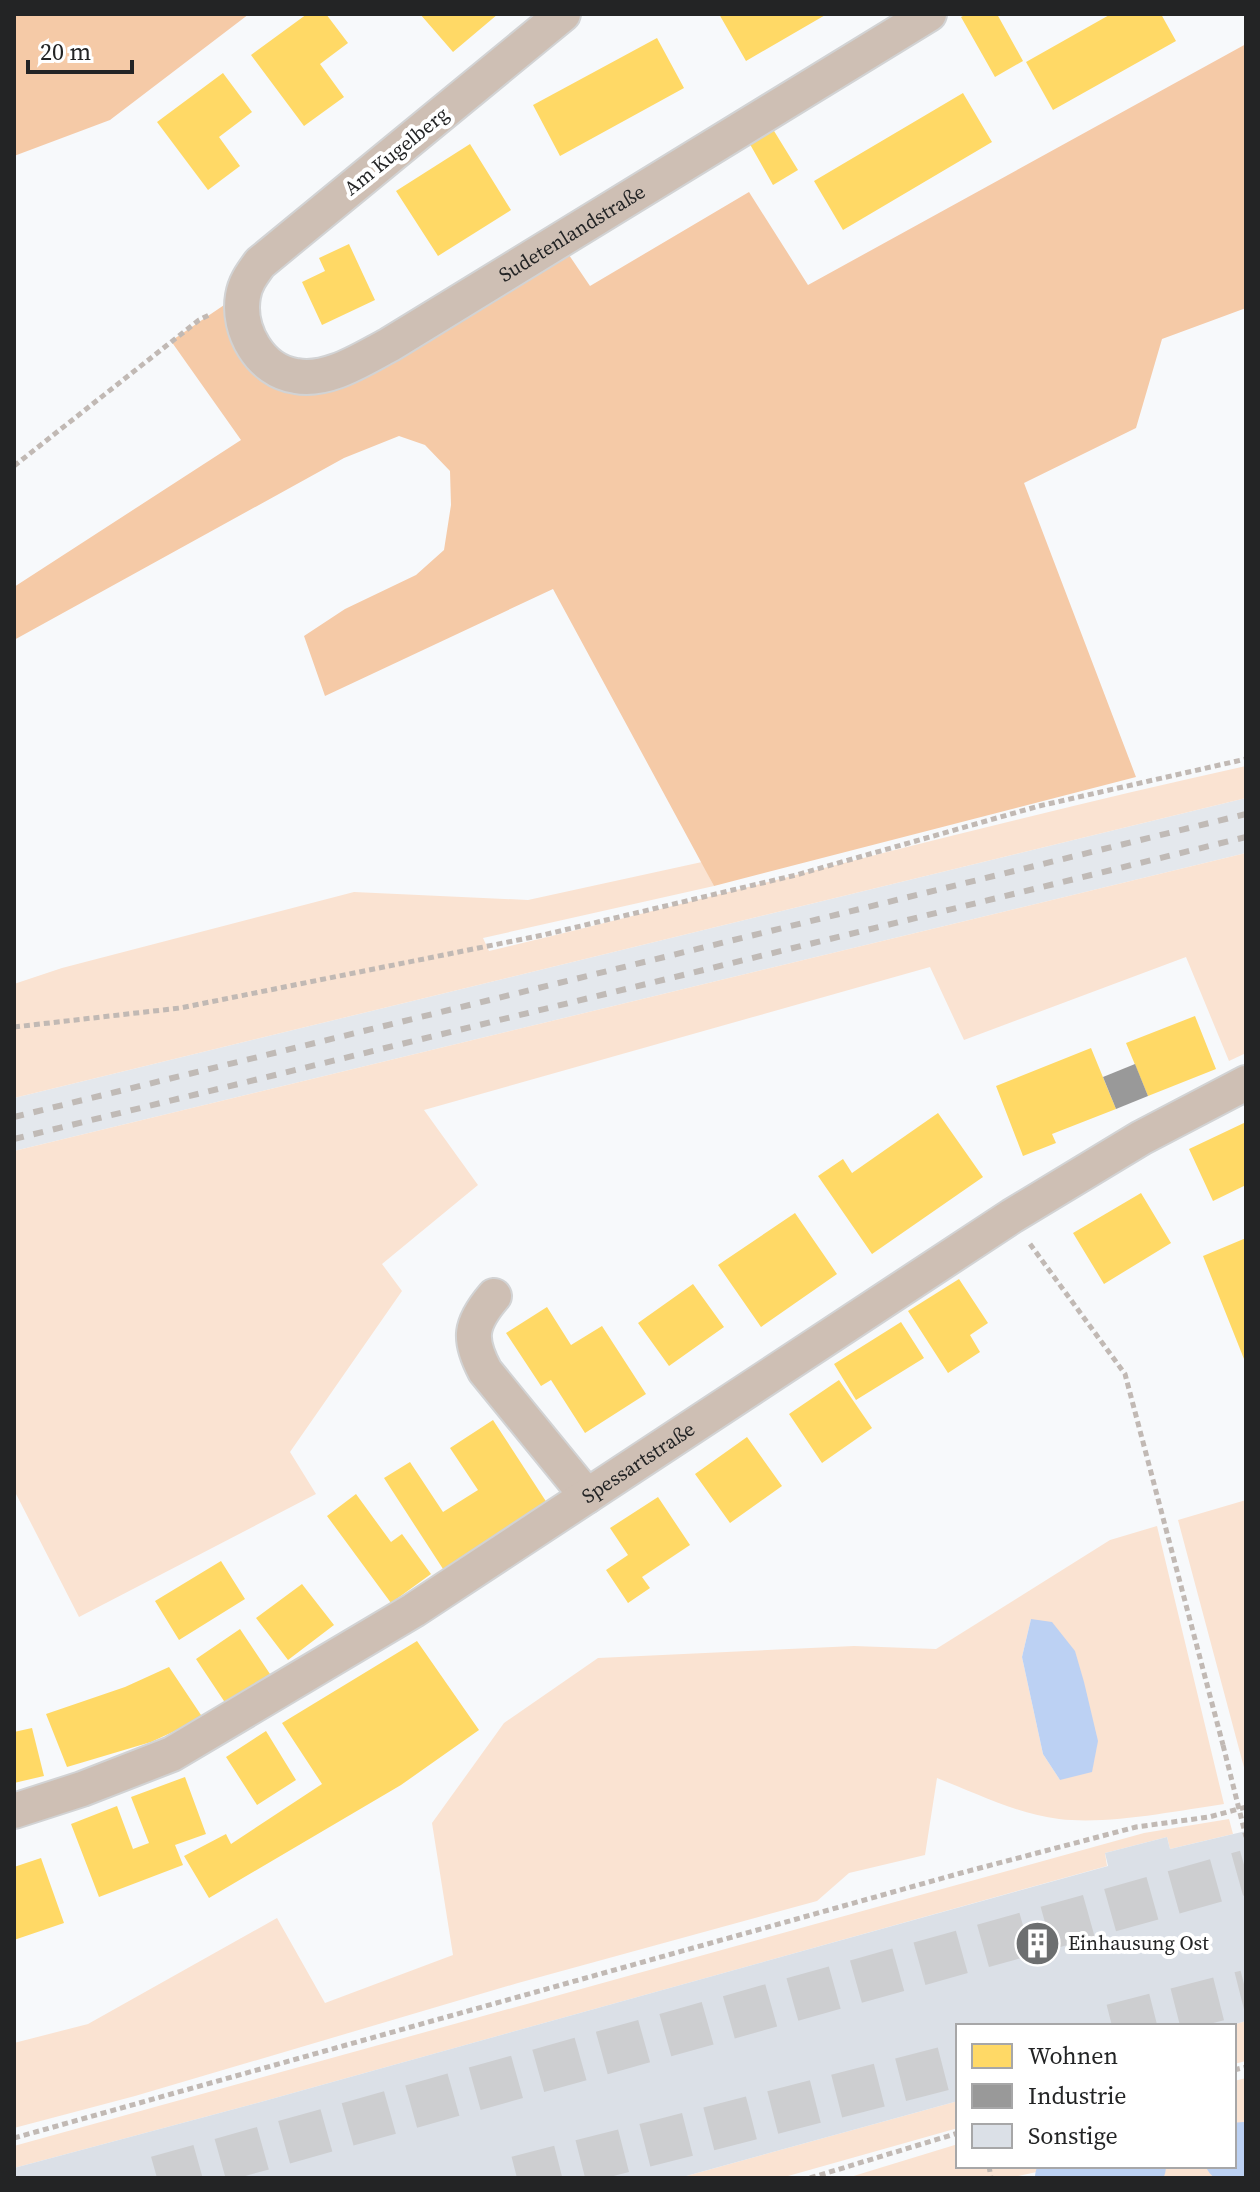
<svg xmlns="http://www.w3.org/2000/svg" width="1260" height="2192" font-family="'Source Serif 4',serif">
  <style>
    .built { fill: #e4e8ed }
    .green { fill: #fae3d2; fill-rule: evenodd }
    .forest { fill: #f5caa7 }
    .water { fill: #bcd1f3 }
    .homes { fill: #ffd966 }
    .industry { fill: #999 }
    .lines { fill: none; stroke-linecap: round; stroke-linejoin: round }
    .river { stroke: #bcd1f3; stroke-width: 62 }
    .building { fill: #dbe0e7 }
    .highway-tunnel { stroke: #cdced0; stroke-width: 44; stroke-dasharray: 44 22; stroke-linecap: butt }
    .minor-casing { stroke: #d2d3d4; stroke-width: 38 }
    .path { stroke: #c1b9b4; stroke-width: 5; stroke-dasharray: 6 4; stroke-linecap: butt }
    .minor { stroke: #cebfb4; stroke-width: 34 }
    .rail { stroke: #c0bab6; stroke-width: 6; stroke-dasharray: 10 10; stroke-linecap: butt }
    .path-bridge { stroke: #c1b9b4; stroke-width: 5; stroke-dasharray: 6 4; stroke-linecap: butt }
    .labels { text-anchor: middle; stroke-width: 8; stroke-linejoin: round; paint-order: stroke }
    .street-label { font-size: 20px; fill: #232425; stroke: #fff }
    .poi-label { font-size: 20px; fill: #232425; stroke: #fff; text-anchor: start }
  </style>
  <rect width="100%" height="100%" fill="#f7f9fb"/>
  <path class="built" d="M1246 798V853L14 1151V1098Z"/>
  <path class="green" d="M1246 766V798L14 1098V984L62 968 354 892 528 900 702 862 714 886 483 938 489 951C742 891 992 822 1246 766Z
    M1246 853V1053L1229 1061 1186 957 964 1040 930 967 424 1110 478 1185 382 1264 402 1291 290 1452 316 1494 79 1617 14 1490V1151Z
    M1246 1500V1775L1178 1520Z
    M1157 1526 1224 1804C1175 1811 1108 1825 1059 1819 1017 1814 976 1793 937 1778L925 1855 849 1873 817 1901 518 1983 135 2096 14 2128V2043L88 2024 277 1918 325 2003 453 1955 432 1823 504 1723 598 1658 854 1646 936 1649 1110 1540ZM1031 1619 1060 1780 1043 1754 1022 1657Z
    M1229 1819 1233 1834 1170 1849 1167 1837 1105 1853 1107 1866 257 2103 14 2168V2146L1144 1833Z
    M1246 2021V2061L1234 2064V2026H1229Z
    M1246 2078V2178H1054L1055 2168 1009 2178H847L958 2144V2166H1234V2081Z
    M958 2101V2128L781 2178H679Z"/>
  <path class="forest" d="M14 14H249L110 120 14 156Z
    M1246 44V308L1162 339 1136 428 1024 483 1136 777 714 886 553 589 325 696 304 636 345 609 416 575 444 550 451 505 450 471 425 445 399 436 344 458 14 640V587L241 440 171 341 233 299 242 325 312 377 550 227 590 286 749 192 808 285Z"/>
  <path class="water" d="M1031 1619 1052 1622 1075 1651 1084 1682 1098 1741 1092 1772 1060 1780 1043 1754 1022 1657Z"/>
  <path class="homes" d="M307 14H326L348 43 320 64 344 97 304 126 251 55Z
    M420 14H498L453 52Z
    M719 14H827L746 61Z
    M967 14H997L1023 61 995 77 961 17Z
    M1111 14H1161L1176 41 1053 110 1026 62Z
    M657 38 684 88 560 156 533 105Z
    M223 73 252 112 219 137 240 166 208 190 157 122Z
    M963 93 992 142 843 230 814 181Z
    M771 126 798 170 773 185 747 139Z
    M470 144 511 210 438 256 396 191Z
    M349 244 375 300 322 325 302 282 325 271 319 258Z
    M1195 1016 1216 1069 1148 1096 1126 1043Z
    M1091 1048 1116 1109 1052 1134 1056 1143 1023 1156 996 1086Z
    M938 1113 983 1177 872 1254 818 1176 843 1159 852 1173Z
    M1246 1122V1185L1213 1201 1189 1149Z
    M1141 1193 1171 1243 1104 1284 1073 1233Z
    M795 1213 837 1274 761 1327 718 1265Z
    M1246 1238V1364L1203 1256Z
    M959 1279 988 1323 970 1335 980 1352 948 1373 908 1311Z
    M693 1284 724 1327 669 1366 638 1323Z
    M547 1307 571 1345 602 1326 646 1394 585 1433 551 1380 541 1386 506 1333Z
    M901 1322 924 1358 856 1400 834 1364Z
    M839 1380 872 1428 822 1463 789 1414Z
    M493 1420 549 1506 445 1572 384 1478 410 1462 443 1512 478 1490 450 1448Z
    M747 1437 782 1486 730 1523 695 1474Z
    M356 1494 391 1542 402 1534 431 1574 391 1603 327 1516Z
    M658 1497 690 1545 642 1577 650 1588 628 1603 606 1570 628 1555 610 1528Z
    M221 1561 245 1599 179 1640 155 1601Z
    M302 1584 334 1625 288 1660 256 1618Z
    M240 1629 270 1674 226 1704 196 1659Z
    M417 1641 479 1730 401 1785 209 1898 184 1856 226 1834 231 1844 322 1784 282 1723Z
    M169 1667 203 1718 151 1742 67 1767 46 1714 125 1687Z
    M32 1728 44 1776 14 1783V1732Z
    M266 1731 296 1780 257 1805 226 1757Z
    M185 1777 206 1834 175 1845 183 1865 99 1897 71 1824 117 1806 133 1849 149 1843 131 1797Z
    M41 1858 64 1923 14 1940V1867Z"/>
  <path class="industry" d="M1135 1064 1148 1096 1116 1109 1103 1077Z"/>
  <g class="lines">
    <path class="river" d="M1234 2154 1246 2153
      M1066 2178 1135 2166"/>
  </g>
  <path class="building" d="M1246 1831V2021L1229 2026H958V2101L679 2178H14V2168L257 2103 1108 1866 1105 1853 1167 1837 1170 1849Z"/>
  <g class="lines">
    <path class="highway-tunnel" d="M1112 2026 1246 1992
      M157 2178 1246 1872
      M517 2178 958 2065"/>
    <defs>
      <g id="minor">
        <path id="s1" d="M563 14 260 263C252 274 245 283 243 296 237 330 260 371 296 376 328 382 362 359 389 345L929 14"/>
        <path d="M494 1296C470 1324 468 1339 485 1371L587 1496"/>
        <path id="s2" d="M14 1811 82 1789 172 1754 414 1610 1012 1216 1141 1138 1246 1083"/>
      </g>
    </defs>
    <use href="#minor" class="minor-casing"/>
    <path class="path" d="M14 466 199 320 209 315
      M14 1027 180 1008 543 935 796 875 1039 806 1246 759
      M1030 1244 1125 1374 1223 1745
      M1234 2070 1246 2067
      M14 2138 961 1873 1136 1827 1209 1817 1246 1807
      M989 2166 991 2178
      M810 2178 958 2133"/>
    <use href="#minor" class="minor"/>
    <path class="rail" d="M14 1117 1246 814
      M14 1139 1246 837"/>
    <path class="path-bridge" d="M1223 1745 1246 1837"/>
  </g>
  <defs>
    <symbol id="building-disc" viewBox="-11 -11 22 22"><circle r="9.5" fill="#6d6f70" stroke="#fff"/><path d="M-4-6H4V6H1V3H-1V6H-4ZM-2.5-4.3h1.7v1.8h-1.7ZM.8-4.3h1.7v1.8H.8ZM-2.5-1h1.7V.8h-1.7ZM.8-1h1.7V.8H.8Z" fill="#fff"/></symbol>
  </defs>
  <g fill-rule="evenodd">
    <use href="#building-disc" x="1012" y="1918" width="51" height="51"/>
  </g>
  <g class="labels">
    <g class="street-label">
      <text transform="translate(396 151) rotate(-39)" y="7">Am Kugelberg</text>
      <text dy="7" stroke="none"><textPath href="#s1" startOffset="850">Sudetenlandstraße</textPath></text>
      <text dy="7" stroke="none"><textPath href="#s2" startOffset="718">Spessartstraße</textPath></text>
    </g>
    <g class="poi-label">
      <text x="1068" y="1950">Einhausung Ost</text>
    </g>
  </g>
  <rect width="1260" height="2192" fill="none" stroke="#232425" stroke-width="32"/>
  <rect x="956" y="2024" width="280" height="144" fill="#ffffff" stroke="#a7a7a8" stroke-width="2"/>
  <rect x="972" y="2044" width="40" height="24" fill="#ffd966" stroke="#a7a7a8" stroke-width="2"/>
  <text x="1028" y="2064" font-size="24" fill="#232425">Wohnen</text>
  <rect x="972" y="2084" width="40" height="24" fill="#999999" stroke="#a7a7a8" stroke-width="2"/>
  <text x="1028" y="2104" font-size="24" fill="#232425">Industrie</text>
  <rect x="972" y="2124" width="40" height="24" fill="#dbe0e7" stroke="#a7a7a8" stroke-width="2"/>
  <text x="1028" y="2144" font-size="24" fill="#232425">Sonstige</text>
  <path d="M28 60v12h104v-12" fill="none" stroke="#232425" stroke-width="4"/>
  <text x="40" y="60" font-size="24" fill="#232425" stroke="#ffffff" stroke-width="6" paint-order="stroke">20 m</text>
</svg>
